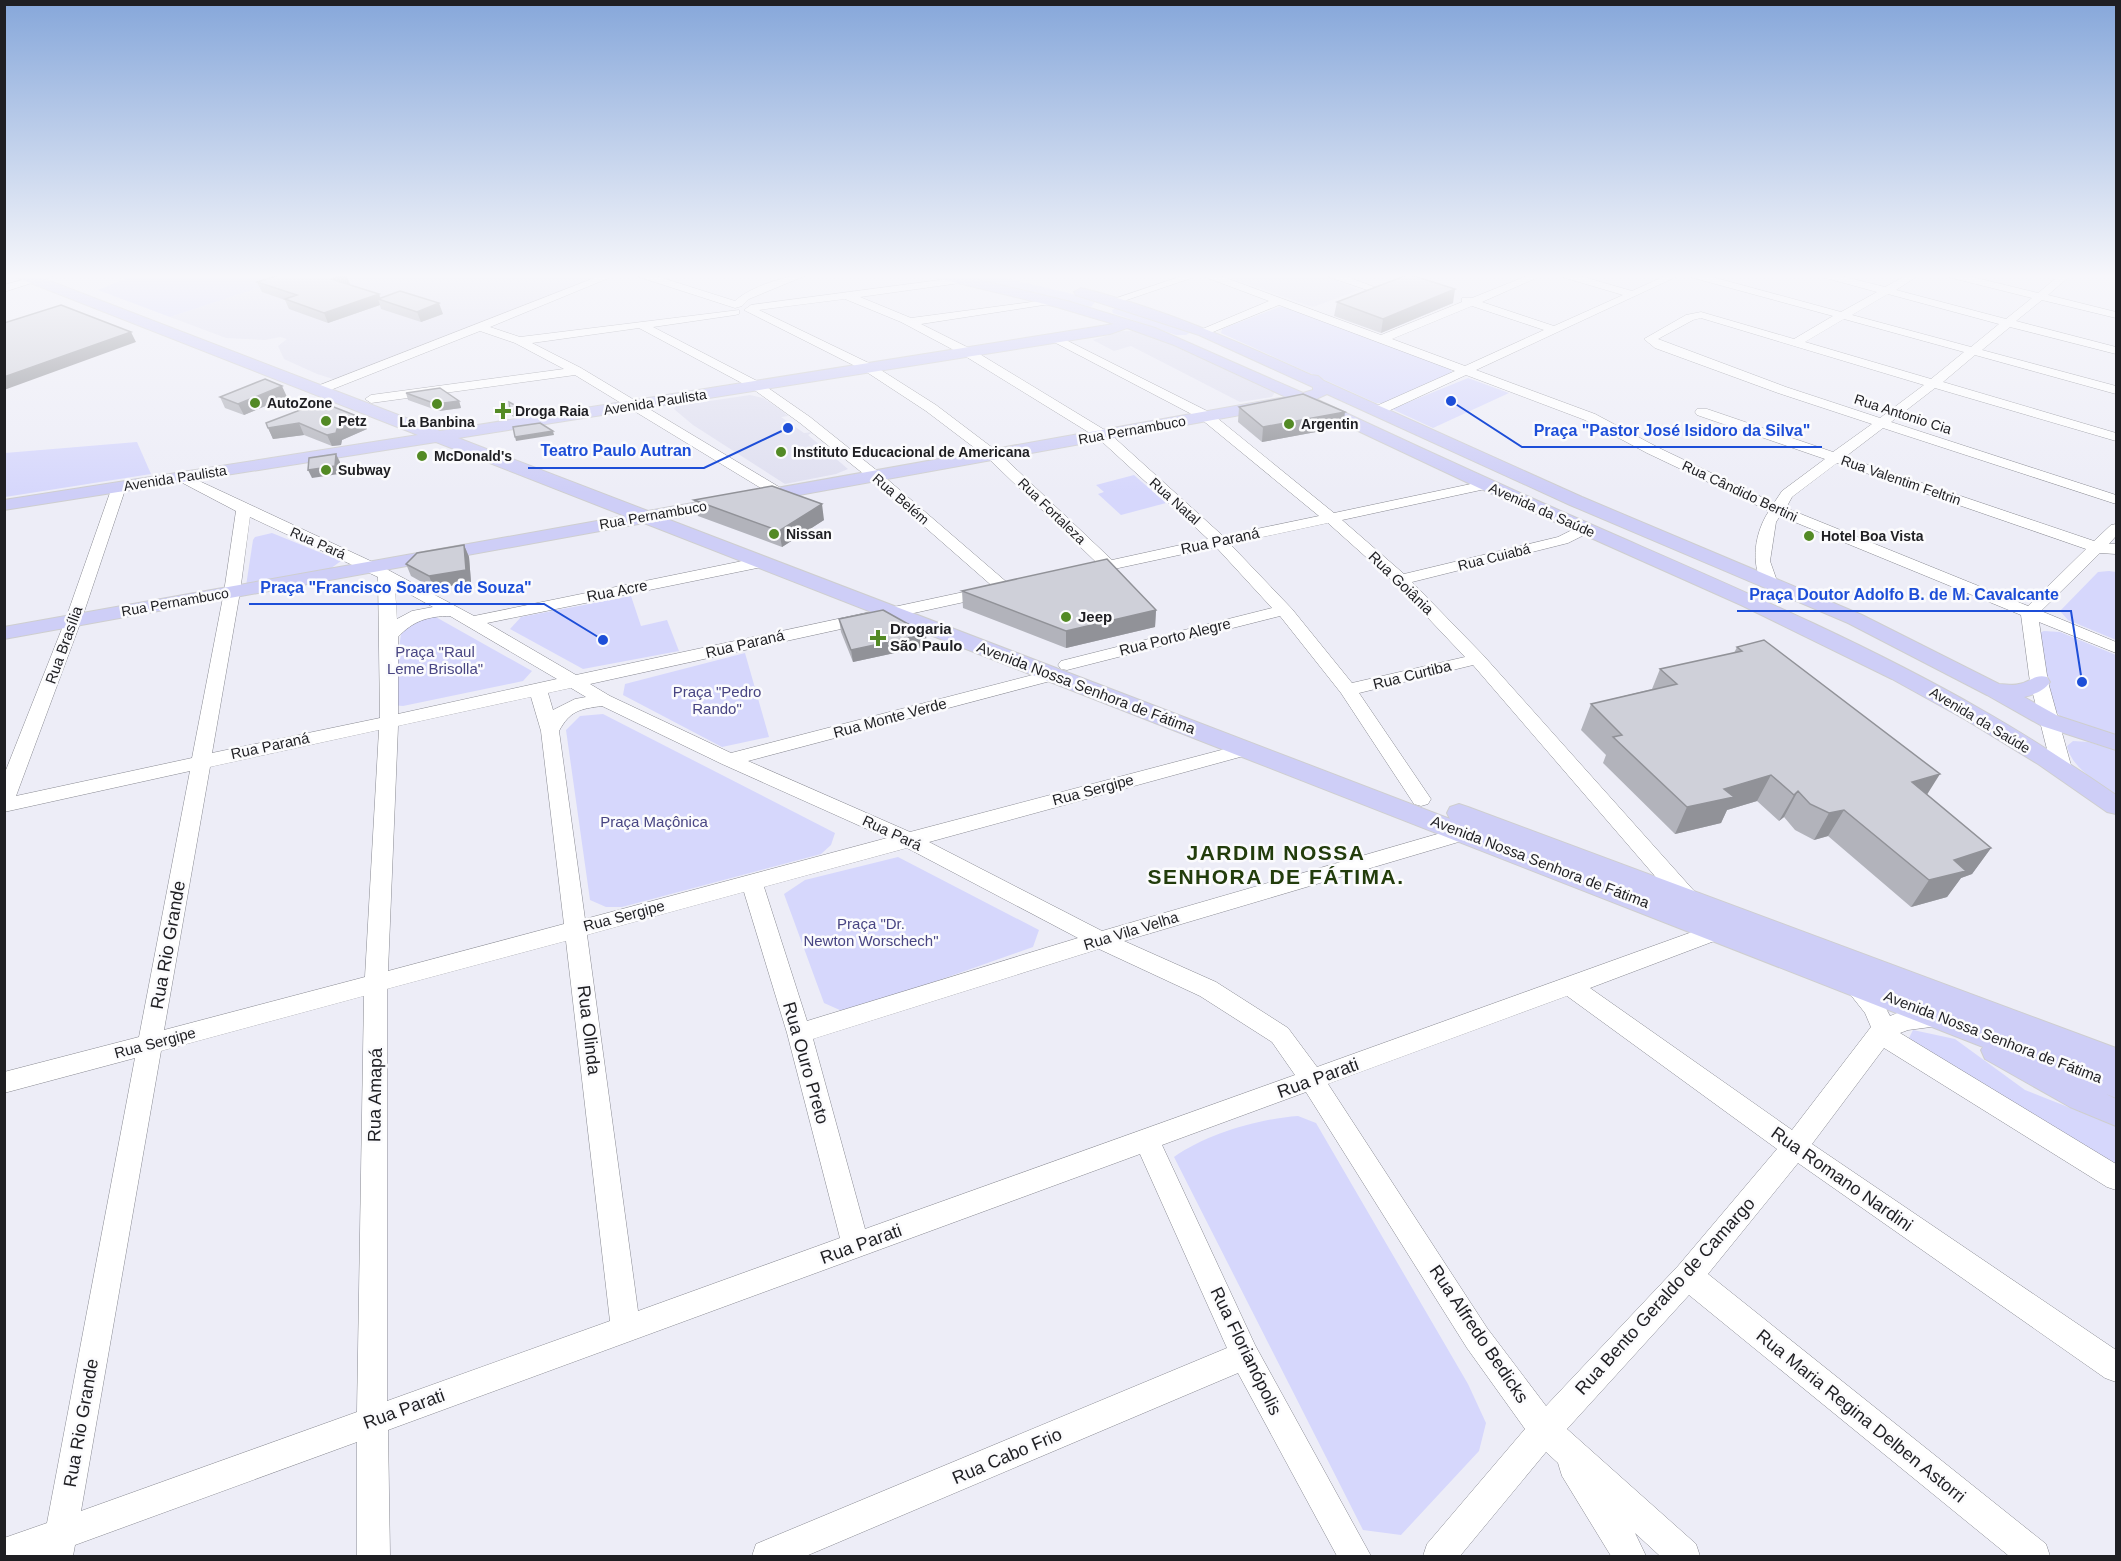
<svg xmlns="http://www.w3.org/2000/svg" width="2121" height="1561" font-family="Helvetica,sans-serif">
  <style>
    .built { fill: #dfdff0 }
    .green { fill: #d6d7fc }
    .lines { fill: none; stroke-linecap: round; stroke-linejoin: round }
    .minor-casing { stroke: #898a92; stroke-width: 1 }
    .major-casing { stroke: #cececf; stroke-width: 2 }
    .minor { fill: #fff; fill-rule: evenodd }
    .major { fill: #cecef7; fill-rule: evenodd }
    .wall { fill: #b2b3bb }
    .shaded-wall { fill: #919298 }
    .building { fill: #cfd0d9; stroke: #919298; stroke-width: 1.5 }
    .poi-dot { fill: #538a25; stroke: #fbfbfd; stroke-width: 2 }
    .labels { text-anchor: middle; stroke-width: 5; stroke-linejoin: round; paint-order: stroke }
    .far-street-label { font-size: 14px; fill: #1f1f23; stroke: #fbfbfd }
    .far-poi-label { font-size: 14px; font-weight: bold; fill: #1f1f23; stroke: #fbfbfd; text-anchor: start }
    .street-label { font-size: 15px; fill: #1f1f23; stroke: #fbfbfd }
    .poi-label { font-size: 15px; font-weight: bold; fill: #1f1f23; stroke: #fbfbfd; text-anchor: start }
    .park-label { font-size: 15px; fill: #484583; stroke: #fbfbfd }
    .near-street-label { font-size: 18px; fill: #1f1f23; stroke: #fbfbfd }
    .district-label { font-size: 21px; font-weight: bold; letter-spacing: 1.5px; fill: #223c0c; stroke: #fbfbfd }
    .leader { fill: none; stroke: #1d4ed8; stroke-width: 2 }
    .callout-dot { fill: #1d4ed8; stroke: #fbfbfd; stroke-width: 2 }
    .callout-label { font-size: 16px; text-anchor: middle; font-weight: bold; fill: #1d4ed8; stroke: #fbfbfd; stroke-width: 5; stroke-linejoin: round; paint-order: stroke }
  </style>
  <rect width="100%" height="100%" fill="#ededf7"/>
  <path class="built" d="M298 275H604L341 379H333L317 374 284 359 278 346 287 339 280 337 265 340 226 338 170 317Z
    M1222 275H1322L1359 290 1313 307Z
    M1122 331H1141L1275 392 1272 397 1240 402 1131 346 1114 351 1093 340Z
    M750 395 763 398 781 410 788 416 781 417 804 433 813 432 808 435 848 469 836 474 785 484 693 425 674 409 676 406Z"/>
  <path class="green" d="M134 275H298L170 317 98 290Z
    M958 275H993L1102 301 1095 302 1091 307Z
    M1279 307 1288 308 1450 369 1453 373 1387 403H1376L1221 333 1222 329Z
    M1116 308 1191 332 1186 335H1176L1113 313 1112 310Z
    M1468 378 1509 393 1433 428 1392 409Z
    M137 442 151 474 5 497V453Z
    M1134 475 1166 503 1121 515 1098 494 1104 492 1096 485Z
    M272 533 341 561 330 569 246 586 253 540 255 537Z
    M2109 571 2116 572V640L2068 620 2060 611 2098 572Z
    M631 596 641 626 667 620 679 651 583 669 510 629 521 617Z
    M434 616 532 671 523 681 403 706 391 705 402 627Z
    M2044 631 2060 632 2116 655V738C2098 733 2074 730 2060 716 2049 705 2040 652 2036 634Z
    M745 653 769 737 722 747 623 695 625 684Z
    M603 714 835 833 831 845 821 854 622 907H606L590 900 566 730 580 716Z
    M2073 741 2088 742 2116 750V795C2098 782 2072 769 2067 746Z
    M898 857 1039 930 1033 947 860 1008 842 1011 824 1003 784 894 805 880Z
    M1913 1030 1955 1039 2025 1090 2116 1126V1166L1926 1050 1909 1038Z
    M1298 1116 1316 1123 1468 1384 1486 1423 1479 1451 1401 1535 1363 1530 1174 1157C1207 1134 1258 1119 1298 1116Z"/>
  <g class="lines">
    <defs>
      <path id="minor" d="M41 275 53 276 4 292V285Z
        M602 275H616L490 327 520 337 739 310V314L735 315 653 327 761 383 810 417 880 473 1010 585 1012 588 1010 591H998L870 479 800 423 753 389 639 328 532 343 581 368 784 490 786 493 784 496H774L575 375 371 403 365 399 371 395 564 369 515 343 480 331 323 393H315L313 390 315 387Z
        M638 275H653L735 301C748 288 788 274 807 275L749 299 742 306 735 308 639 277Z
        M1185 275H1200L1118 303H1110L1108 301Z
        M1204 275H1218L1381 335 1462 302V298H1472L1529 275H1543L1482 302 1554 326 1623 295 1562 277 1561 275H1577L1632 291 1667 275H1680L1476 370 1595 414 1657 447 1774 503 1782 491 1825 459 1697 415 1695 412 1697 409H1707L1833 452 1872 424 1778 393 1655 348 1644 339 1686 315 1701 312 1794 339 1833 316 1690 277 1689 275H1705L1841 312 1877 292 1822 277 1821 275H1837L1885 287 1907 275H1919L1896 290 2006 319 2032 298 1948 277 1947 275H1964L2038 293 2060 275H2071L2048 295 2116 312V318L2042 300 2016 321 2116 347V354L2010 327 1982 350 2116 386V394L1975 355 1943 382 2116 433V441L1935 388 1891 422 2116 495V504L1883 428 1845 457 2094 541 2111 525 2116 524V536L2109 544H2116V554L2100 553 2041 611 2116 642V653L2039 622 2048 682 2072 769 2069 774 2062 775 2055 774 2052 769 2030 682 2021 615 1780 516 1776 522 1770 561 1777 581 1769 586 1763 584C1750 563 1755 532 1769 511L1647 453 1585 420 1466 375 1384 413H1374L1373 410 1374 407 1455 371 1279 305 1208 334H1200V330L1269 301 1205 277ZM1888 294 1999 324 1971 347 1852 315ZM1472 306 1544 330 1465 366 1392 339ZM1701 318 1924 385 1880 418 1786 387 1658 339 1693 320ZM1844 319 1964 352 1931 379 1805 342ZM1837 463 2086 549 2028 606 1786 508 1792 497Z
        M1328 275H1343L1382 290 1381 292H1373L1329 277Z
        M963 277 967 278V282L860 297 911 318 1054 299V303L1050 304 921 324 973 350 1108 432 1223 536 1319 516 1201 419 1052 341V337H1060L1211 413 1334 513 1485 481 1490 482 1492 485 1490 488 1342 520 1404 574 1558 537 1580 526H1590L1593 529 1590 532 1568 543 1412 582 1483 655 1695 892 1698 898 1695 904 1687 906 1679 904 1473 665 1359 693 1431 799 1428 804 1421 806 1414 804 1341 693 1280 616 1067 670 1061 669 1058 665 1061 661 1272 608 1216 547 1086 575 1080 573 1078 570 1080 567 1097 563 988 458 926 411 865 371 744 310 751 305ZM845 299 901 322 965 356 1098 438 1208 539 1112 560 998 452 936 405 873 365 759 310ZM1328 523 1395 583 1465 657 1352 683 1292 609 1230 544Z
        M182 473 377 564 474 616 762 557 770 562 762 567 487 623 576 675 987 587 993 589 995 592 987 597 590 684 610 696 731 753 1052 670 1058 671 1061 675 1058 679 748 761 910 832 1244 744 1251 746 1253 750 1251 754 929 842 1102 931 1465 826 1472 828 1475 833 1472 838 1124 941 1216 982 1288 1028 1317 1067 1717 923 1725 925 1728 931 1725 937 1590 988 1792 1130 1871 1027 1865 1013 1842 984 1846 978C1867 971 1882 1000 1890 1016 1907 1009 1929 1005 1946 1011L1950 1018 1946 1025 1908 1030 1900 1033 2116 1164V1190L2107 1187 1884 1048 1812 1144 2116 1350V1382L2105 1378 1798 1163 1708 1274 2046 1544 2050 1556H2009L1689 1295 1567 1429 1696 1544 1700 1556H1660L1635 1533 1646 1556H1611L1562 1476 1558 1463 1546 1452 1460 1556H1423L1427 1544 1525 1429 1467 1348 1306 1092 1162 1145 1255 1345 1371 1556H1337L1238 1373 806 1556H752L756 1544 1227 1348 1140 1154 388 1430 390 1556H357V1442L75 1545 73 1556H4V1538L47 1523 135 1058 4 1093V1072L139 1037 190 771 4 812V775L65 621 112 487 119 483 126 487 81 621 16 796 192 758 224 592 236 511 177 480 175 477 177 474ZM250 517 378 577 380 718 212 753 240 592ZM395 586 433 607 412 611 397 619ZM450 616 557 679 398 714V637C413 621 428 616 450 616ZM571 688 586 697 575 699 553 710 548 693ZM531 697 541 731 564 924 388 971 398 726ZM602 706 722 764 887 838 585 919 559 731C570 711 579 709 602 706ZM379 730 365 977 164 1030 210 767ZM907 848 1078 938 807 1021 764 887ZM744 892 787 1033 840 1238 638 1311 587 935ZM566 941 610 1321 387 1401V989ZM1099 949 1200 996 1272 1042 1295 1075 865 1229 813 1039ZM364 996 357 1412 81 1511 161 1051ZM1567 996 1777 1149 1678 1266 1546 1406 1487 1328 1328 1084Z"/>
      <path id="major" d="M17 275H34L440 431 1114 324 1057 307 937 278 936 275H958L1067 301 1155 328 1303 393 1313 390V387L1199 335 1076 295 1074 292 1081 288C1161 308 1236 341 1311 375L1318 376 1324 381 1582 497 1862 615 1999 684C2006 684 2013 686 2019 684 2031 682 2034 674 2047 677L2050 682C2044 691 2035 694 2024 697L2058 716 2116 735V750L2042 726 1987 695 1848 623 1570 505 1327 394 1316 399C1401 439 1486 478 1572 516 1710 577 1851 635 1982 710 2028 736 2072 765 2116 795V814L2107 812 2038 764 1966 720 1892 679 1741 605 1479 488 1301 404 667 519 1586 871 1450 819 1447 813 1450 807 1459 804 1468 807 2116 1048V1098L2106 1094 2116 1099V1126L2070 1107 1985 1059 1981 1050 1983 1047 644 523 4 639V627L625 516 436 442 4 510V500L418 435 18 278ZM1127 328 1174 345 1286 397 648 511 458 438 1110 334Z"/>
    </defs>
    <use href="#minor" class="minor-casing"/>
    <use href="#major" class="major-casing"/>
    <use href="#minor" class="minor"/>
    <use href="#major" class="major"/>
  </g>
  <path class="wall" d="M279 275H346L350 284H348L379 294 380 298 443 314 421 322 381 309 380 305 328 323 289 309 285 300 262 292 257 282Z
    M1337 302 1453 303 1381 333 1334 316Z
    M406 393 459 401 461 408 439 411 408 400Z
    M220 397H287L244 415 225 408Z
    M1239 407 1343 427 1262 442 1238 422Z
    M362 418 367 429 342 440 341 445 332 446 304 435 273 439 266 423Z
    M694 500 824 520 782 547 698 516Z
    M464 545 469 557 471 582 434 589 411 576 406 564Z
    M962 591 1156 610 1155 627 1066 648 963 608Z
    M839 619 927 646 853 662 841 632Z
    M1737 647 1927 795 1991 848 1972 874 1961 878 1947 897 1911 907 1828 836 1814 840 1795 830 1784 817 1779 821 1757 801 1727 810 1721 823 1675 834 1603 763 1606 755 1581 730 1591 704 1652 689 1660 669 1734 653Z"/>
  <path class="shaded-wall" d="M343 275H346L350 284 335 289 331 279Z
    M1455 289 1453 303 1381 333 1383 319Z
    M379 294 381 300 378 299 380 305 328 323 324 313Z
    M439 303 443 314 421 322 417 312Z
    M131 332 136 342 4 390V377Z
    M282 386 287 397 244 415 238 404Z
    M459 401 461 408 439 411 436 404Z
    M520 408 523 416 513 417 510 410Z
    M1345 412 1343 427 1262 442 1263 427Z
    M362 418 367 429 342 440 341 445 332 446 327 435 337 429Z
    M299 423 304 435 273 439 268 428Z
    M553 431 554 435 516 441 515 437Z
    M336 454 340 462 339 474 312 478 308 470Z
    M822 504 824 520 782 547 779 531Z
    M464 545 469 557 471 582 434 589 429 576Z
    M1156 610 1155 627 1066 648V631Z
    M926 634 927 646 853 662 851 650Z
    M1940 774 1923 801 1912 782Z
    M1771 775 1757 801 1727 810 1721 823 1675 834 1687 807 1724 789Z
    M1798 791 1784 817 1779 821 1794 795Z
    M1844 810 1828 836 1814 840 1829 813Z
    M1991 848 1972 874 1961 878 1947 897 1911 907 1929 880 1954 860Z"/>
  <path class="building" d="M279 275H343L331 279 379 294 324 313 285 299 297 295 257 282Z
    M1407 275H1411L1455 289 1383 319 1337 302Z
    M400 291 439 303 417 312 378 299Z
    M61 305 131 332 4 377V323Z
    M265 379 282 386 238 404 220 397Z
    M440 388 459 401 436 404 406 393Z
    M1303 394 1345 412 1263 427 1239 407Z
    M321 402 362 418 337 429 336 433 327 435 299 423 268 428 266 423Z
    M509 402 520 408 510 410Z
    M540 423 553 431 515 437 513 427Z
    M336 454 335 466 308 470 309 458Z
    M772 486 822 504 779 531 694 500Z
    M464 545 466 570 429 576 406 564 417 553Z
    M1107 559 1156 610 1066 631 962 591Z
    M883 610 926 634 851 650 839 619Z
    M1764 640 1940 774 1912 782 1991 848 1954 860 1966 871 1929 880 1844 810 1829 813 1810 804 1798 791 1794 795 1771 775 1724 789 1734 797 1687 807 1613 737 1622 735 1591 704 1677 684 1660 669 1742 651 1737 647Z"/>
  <linearGradient id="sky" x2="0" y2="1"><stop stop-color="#86a7da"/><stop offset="0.56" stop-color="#f7f7fb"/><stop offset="1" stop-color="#f7f7fb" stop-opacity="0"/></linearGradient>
  <rect width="2121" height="493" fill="url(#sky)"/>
  <g class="poi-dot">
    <circle cx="255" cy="403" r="6"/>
    <circle cx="437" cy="404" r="6"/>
    <path d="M500 402h6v6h6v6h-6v6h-6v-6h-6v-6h6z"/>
    <circle cx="326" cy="421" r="6"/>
    <circle cx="1289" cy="424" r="6"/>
    <circle cx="781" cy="452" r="6"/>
    <circle cx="422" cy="456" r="6"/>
    <circle cx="326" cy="470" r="6"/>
    <circle cx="774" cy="534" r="6"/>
    <circle cx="1809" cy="536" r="6"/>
    <circle cx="1066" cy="617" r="6"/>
    <path d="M875 629h6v6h6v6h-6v6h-6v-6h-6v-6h6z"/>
  </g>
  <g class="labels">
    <g class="far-street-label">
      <text transform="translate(655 402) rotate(-9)" y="5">Avenida Paulista</text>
      <text transform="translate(1903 414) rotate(18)" y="5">Rua Antonio Cia</text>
      <text transform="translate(1132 430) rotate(-10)" y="5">Rua Pernambuco</text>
      <text transform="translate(175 478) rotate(-9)" y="5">Avenida Paulista</text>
      <text transform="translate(1901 480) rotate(19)" y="5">Rua Valentim Feltrin</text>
      <text transform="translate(1740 491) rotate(25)" y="5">Rua Cândido Bertini</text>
      <text transform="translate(901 499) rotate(41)" y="5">Rua Belém</text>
      <text transform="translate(1175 501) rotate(42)" y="5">Rua Natal</text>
      <text transform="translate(1542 510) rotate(24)" y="5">Avenida da Saúde</text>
      <text transform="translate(1052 511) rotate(44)" y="5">Rua Fortaleza</text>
      <text transform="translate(653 515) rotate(-10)" y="5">Rua Pernambuco</text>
      <text transform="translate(318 543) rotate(24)" y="5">Rua Pará</text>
      <text transform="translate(1494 557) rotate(-14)" y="5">Rua Cuiabá</text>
      <text transform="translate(175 602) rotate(-10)" y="5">Rua Pernambuco</text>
      <text transform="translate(1980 720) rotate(31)" y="5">Avenida da Saúde</text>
    </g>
    <g class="far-poi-label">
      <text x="267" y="408">AutoZone</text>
      <text x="515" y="416">Droga Raia</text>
      <text x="338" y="426">Petz</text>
      <text x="437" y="427" text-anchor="middle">La Banbina</text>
      <text x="1301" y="429">Argentin</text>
      <text x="793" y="457">Instituto Educacional de Americana</text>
      <text x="434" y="461">McDonald's</text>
      <text x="338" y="475">Subway</text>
      <text x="786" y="539">Nissan</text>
      <text x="1821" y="541">Hotel Boa Vista</text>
    </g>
    <g class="street-label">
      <text transform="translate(1220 541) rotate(-12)" y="5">Rua Paraná</text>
      <text transform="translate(1401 583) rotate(44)" y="5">Rua Goiânia</text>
      <text transform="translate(617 591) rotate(-11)" y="5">Rua Acre</text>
      <text transform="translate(1175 637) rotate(-14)" y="5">Rua Porto Alegre</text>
      <text transform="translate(745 644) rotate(-13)" y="5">Rua Paraná</text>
      <text transform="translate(64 645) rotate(-70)" y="5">Rua Brasília</text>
      <text transform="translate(1412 675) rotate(-14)" y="5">Rua Curtiba</text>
      <text transform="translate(1086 688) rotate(21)" y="5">Avenida Nossa Senhora de Fátima</text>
      <text transform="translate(890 718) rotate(-15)" y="5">Rua Monte Verde</text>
      <text transform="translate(270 746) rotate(-12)" y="5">Rua Paraná</text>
      <text transform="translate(1093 790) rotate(-15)" y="5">Rua Sergipe</text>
      <text transform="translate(892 833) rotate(25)" y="5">Rua Pará</text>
      <text transform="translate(1540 862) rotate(21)" y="5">Avenida Nossa Senhora de Fátima</text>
      <text transform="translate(624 916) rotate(-15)" y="5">Rua Sergipe</text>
      <text transform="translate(1131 931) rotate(-17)" y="5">Rua Vila Velha</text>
      <text transform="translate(1993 1037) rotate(21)" y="5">Avenida Nossa Senhora de Fátima</text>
      <text transform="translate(155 1043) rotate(-15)" y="5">Rua Sergipe</text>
    </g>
    <g class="poi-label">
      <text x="1078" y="622">Jeep</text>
      <text x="890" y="634">Drogaria<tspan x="890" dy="17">São Paulo</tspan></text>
    </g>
    <g class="park-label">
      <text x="435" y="657">Praça "Raul<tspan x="435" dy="17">Leme Brisolla"</tspan></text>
      <text x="717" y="697">Praça "Pedro<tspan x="717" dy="17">Rando"</tspan></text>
      <text x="654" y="827">Praça Maçônica</text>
      <text x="871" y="929">Praça "Dr.<tspan x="871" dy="17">Newton Worschech"</tspan></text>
    </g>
    <g class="near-street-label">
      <text transform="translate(168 945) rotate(-80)" y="6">Rua Rio Grande</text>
      <text transform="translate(589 1030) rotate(83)" y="6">Rua Olinda</text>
      <text transform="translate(806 1063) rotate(74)" y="6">Rua Ouro Preto</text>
      <text transform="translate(1318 1078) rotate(-20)" y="6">Rua Parati</text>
      <text transform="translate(375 1095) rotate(-89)" y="6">Rua Amapá</text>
      <text transform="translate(1842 1179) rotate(35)" y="6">Rua Romano Nardini</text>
      <text transform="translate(861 1244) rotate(-20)" y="6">Rua Parati</text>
      <text transform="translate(1665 1296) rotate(-48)" y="6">Rua Bento Geraldo de Camargo</text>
      <text transform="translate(1479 1334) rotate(56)" y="6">Rua Alfredo Bedicks</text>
      <text transform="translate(1246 1351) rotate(64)" y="6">Rua Florianópolis</text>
      <text transform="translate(404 1409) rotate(-20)" y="6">Rua Parati</text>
      <text transform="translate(1861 1416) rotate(39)" y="6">Rua Maria Regina Delben Astorri</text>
      <text transform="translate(81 1423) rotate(-80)" y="6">Rua Rio Grande</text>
      <text transform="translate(1007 1456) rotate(-23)" y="6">Rua Cabo Frio</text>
    </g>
    <g class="district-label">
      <text x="1276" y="860">JARDIM NOSSA<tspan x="1276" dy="24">SENHORA DE FÁTIMA.</tspan></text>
    </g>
  </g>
  <path class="leader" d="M1451 401L1522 447H1822M788 428L704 468H528M603 640L544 604H249M2082 682L2071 611H1737"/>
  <g class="callout-dot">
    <circle cx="1451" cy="401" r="6"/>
    <circle cx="788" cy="428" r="6"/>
    <circle cx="603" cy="640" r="6"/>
    <circle cx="2082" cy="682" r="6"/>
  </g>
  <g class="callout-label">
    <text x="1672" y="436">Praça "Pastor José Isidoro da Silva"</text>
    <text x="616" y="456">Teatro Paulo Autran</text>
    <text x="396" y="593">Praça "Francisco Soares de Souza"</text>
    <text x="1904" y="600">Praça Doutor Adolfo B. de M. Cavalcante</text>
  </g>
  <rect width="2121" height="1561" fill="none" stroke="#1f1f23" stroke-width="12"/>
</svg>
